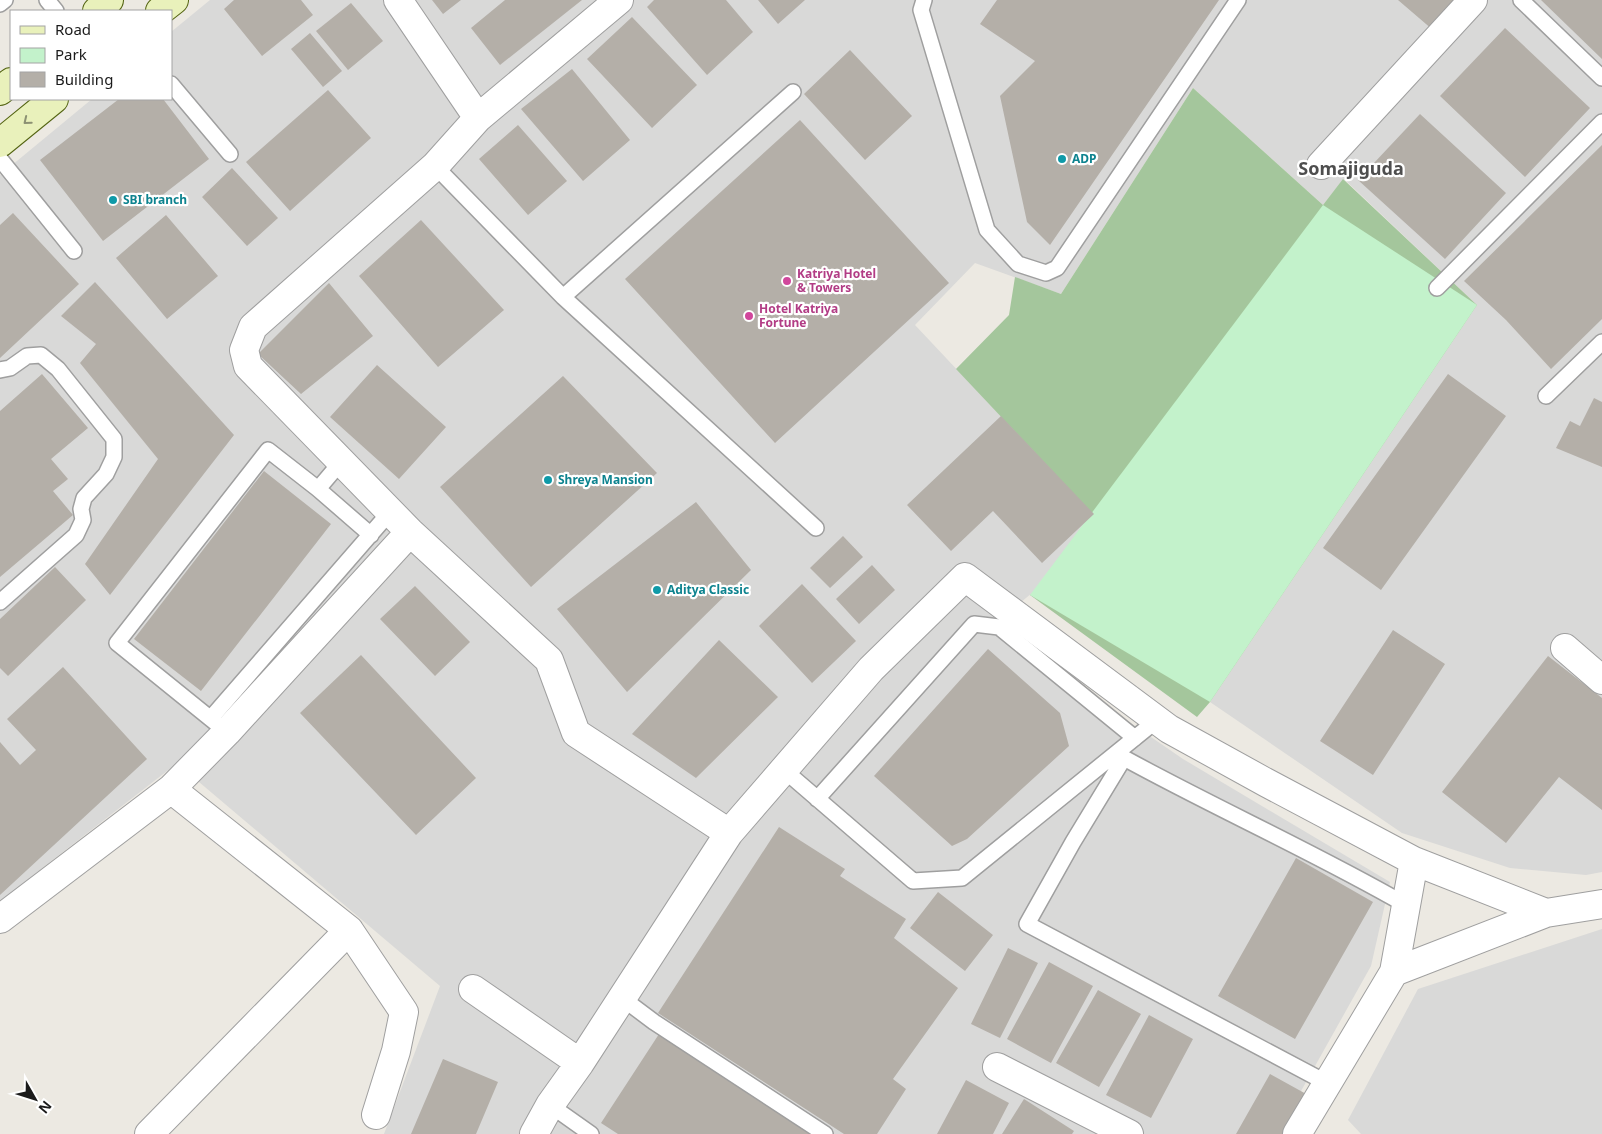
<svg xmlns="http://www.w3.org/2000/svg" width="1602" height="1134" font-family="'Noto Sans',sans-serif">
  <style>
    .residential { fill: #d9d9d8 }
    .forest { fill: #a4c69c }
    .park { fill: #c3f2cb }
    .building { fill: #b4afa8 }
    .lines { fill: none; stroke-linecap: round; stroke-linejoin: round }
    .lane-casing { stroke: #9f9f9f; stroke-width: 18 }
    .street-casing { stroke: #9f9f9f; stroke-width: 30 }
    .secondary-casing { stroke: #536311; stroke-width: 30 }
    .lane { stroke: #fff; stroke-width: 15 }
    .street { stroke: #fff; stroke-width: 28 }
    .secondary { stroke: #e9f1bb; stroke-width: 28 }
    .oneway { stroke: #8c9173 }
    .culture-dot { fill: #0f9aa8; stroke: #fff; stroke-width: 2 }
    .hotel-dot { fill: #d1479c; stroke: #fff; stroke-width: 2 }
    .labels { text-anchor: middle; stroke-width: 4.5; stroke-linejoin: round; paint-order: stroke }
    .culture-label { font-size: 12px; font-weight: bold; fill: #0d838f; stroke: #fff; text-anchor: start }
    .hotel-label { font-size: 12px; font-weight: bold; fill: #b23c85; stroke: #fff; text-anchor: start }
    .district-label { font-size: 18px; font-weight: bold; fill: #4e4e4e; stroke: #fff }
  </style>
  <rect width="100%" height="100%" fill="#ece9e2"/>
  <path class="residential" d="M210 0H1602V872L1586 875 1510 868 1402 833 1210 702 1477 305 1344 179 1323 205 1193 88 1061 294 975 263 915 325 1108 530 991 627 1183 759 1390 882 1371 966 1277 1134H384L440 986 199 782 176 764 0 901V175L92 99H171V32Z
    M1602 929V1134H1361L1348 1120 1418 989Z"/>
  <path class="forest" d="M1193 88 1323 205 1343 179 1477 305 1210 702 1197 717 1030 595 1108 530 956 369 1009 315 1015 277 1061 294Z"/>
  <path class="park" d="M1323 205 1477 305 1210 702 1030 595Z"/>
  <path class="building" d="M234 0H301L313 15 262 56 224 9Z
    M432 0H461L443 14Z
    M505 0H582L500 65 471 28Z
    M654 0H726L753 32 707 75 647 7Z
    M758 0H805L778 24Z
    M997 0H1219L1050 245 1027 222 1000 96 1035 61 980 24Z
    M1398 0H1459L1433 30Z
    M1541 0H1602V59Z
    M351 3 383 41 348 70 316 31Z
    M632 17 697 85 652 128 587 59Z
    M1505 28 1590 108 1525 177 1440 96Z
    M310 33 342 71 323 87 291 49Z
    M850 50 912 116 865 160 804 94Z
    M572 69 630 140 583 181 521 109Z
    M328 90 371 138 290 211 246 162Z
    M119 99H163L209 159 103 241 40 160Z
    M1420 114 1506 193 1445 259 1358 180Z
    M800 120 949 283 775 443 625 279Z
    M518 125 567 181 528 215 479 159Z
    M1602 145V319L1551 369 1506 320 1464 281Z
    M232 168 278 218 247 246 202 197Z
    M13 213 79 284 0 358V225Z
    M166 215 218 276 167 319 116 258Z
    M421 220 504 310 438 367 359 276Z
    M95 282 234 435 110 595 85 564 158 459 80 363 96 344 61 316Z
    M329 283 373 336 301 394 258 354Z
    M377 365 446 427 399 479 330 417Z
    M42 374 88 428 51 459 68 479 53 491 73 515 0 577V411Z
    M1448 374 1506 416 1381 590 1323 548Z
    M563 376 657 473 531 587 440 487Z
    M1594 398 1602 402V467L1556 448 1570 421 1580 426Z
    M1001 416 1094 514 1042 563 993 511 951 551 907 505Z
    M264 471 331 524 201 691 134 639Z
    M696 502 751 570 627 692 557 609Z
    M843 536 863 557 830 588 810 568Z
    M872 565 895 590 859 624 836 599Z
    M55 567 86 600 8 676 0 668V619Z
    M802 584 856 641 812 683 759 626Z
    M415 586 470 642 435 676 380 619Z
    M1393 630 1445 664 1373 775 1320 741Z
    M719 640 778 697 696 778 632 734Z
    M988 649 1060 713 1069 746 967 839 952 846 874 776Z
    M361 655 476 778 416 835 300 713Z
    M1548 656 1602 698V810L1559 777 1506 843 1442 792Z
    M63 667 147 759 0 895V742L20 765 36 750 7 719Z
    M779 827 845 869 840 876 906 919 894 938 958 988 893 1079 906 1089 877 1134H844L658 1013Z
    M1296 858 1373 902 1295 1039 1218 996Z
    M938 892 993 935 965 971 910 928Z
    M1008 948 1038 963 1000 1038 971 1024Z
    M1049 962 1093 986 1051 1063 1007 1039Z
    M1098 990 1141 1014 1099 1087 1056 1063Z
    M1149 1015 1193 1039 1151 1118 1106 1095Z
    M659 1034 812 1134H618L601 1123Z
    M443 1059 498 1082 476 1134H411Z
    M1270 1074 1308 1095 1286 1134H1236Z
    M966 1080 1009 1103 993 1134H937Z
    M1024 1099 1074 1131 1072 1134H1002Z"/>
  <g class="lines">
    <defs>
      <path id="lane" d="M47 0 56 11
        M924 0 921 10 987 230 1018 264 1046 273 1057 268 1238 0
        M1521 0 1602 78
        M0 4 5 0
        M171 84 230 154
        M0 159 74 251
        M435 166 563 297 816 528
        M1437 288 1602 122
        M563 297 793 92
        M0 370 10 368 27 356 41 355 58 369 114 439V457L106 474 84 498 81 509 83 520 76 535 0 602
        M1546 396 1602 342
        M341 462 318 489 371 535
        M211 718 390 512
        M227 732 117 643 268 450 318 489
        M784 770 913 881 962 878 1157 720
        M817 799 974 624 999 627 1135 738
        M622 998 654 1022 825 1134
        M1327 1083 1027 924 1073 842 1124 758C1217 809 1314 852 1406 905
        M550 1105 591 1134"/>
      <path id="street" d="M398 0 478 118 435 166 253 327 244 350 248 366 410 532 549 660 576 733 729 833 580 1063 550 1105 534 1134
        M478 118 619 0
        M1321 165 1473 0
        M1565 648 1602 680
        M171 789 349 930 404 1012 396 1051 376 1115
        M729 833 871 669 965 577 1169 729 1267 783 1414 861 1546 913 1602 904
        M0 919 171 789 227 732 410 532
        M1394 972 1546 913
        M473 989 580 1063
        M997 1067 1129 1134
        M149 1134 349 930
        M1297 1134 1394 972 1414 861"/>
      <path id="secondary" d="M97 11 109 0
        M160 11 174 0
        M0 91 11 82
        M0 143 54 99"/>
    </defs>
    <use href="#lane" class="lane-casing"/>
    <use href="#street" class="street-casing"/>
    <use href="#secondary" class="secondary-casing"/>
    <use href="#lane" class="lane"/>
    <use href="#street" class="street"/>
    <use href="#secondary" class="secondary"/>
  </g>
  <defs><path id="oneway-chevron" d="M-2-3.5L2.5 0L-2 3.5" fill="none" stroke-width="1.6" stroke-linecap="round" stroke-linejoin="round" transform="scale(1.25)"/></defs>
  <use class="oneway" href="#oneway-chevron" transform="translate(27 121) rotate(141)"/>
  <g class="culture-dot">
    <circle cx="1062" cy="159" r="5"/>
    <circle cx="113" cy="200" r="5"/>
    <circle cx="548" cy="480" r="5"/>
    <circle cx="657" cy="590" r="5"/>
  </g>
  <g class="hotel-dot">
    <circle cx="787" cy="281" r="5"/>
    <circle cx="749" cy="316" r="5"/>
  </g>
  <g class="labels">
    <g class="culture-label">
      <text x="1072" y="163">ADP</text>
      <text x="123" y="204">SBI branch</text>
      <text x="558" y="484">Shreya Mansion</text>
      <text x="667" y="594">Aditya Classic</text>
    </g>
    <g class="hotel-label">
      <text x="797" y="278">Katriya Hotel<tspan x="797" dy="14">&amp; Towers</tspan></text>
      <text x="759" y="313">Hotel Katriya<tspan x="759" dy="14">Fortune</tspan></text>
    </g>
    <g class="district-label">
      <text x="1351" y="175">Somajiguda</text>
    </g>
  </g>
  <rect x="10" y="10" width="162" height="90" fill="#ffffff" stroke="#a4a4a4"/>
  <rect x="20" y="26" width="25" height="8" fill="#e9f1bb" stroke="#a4a4a4"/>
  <text x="55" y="35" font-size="15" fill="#1b1b1b">Road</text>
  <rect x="20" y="48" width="25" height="15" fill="#c3f2cb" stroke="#a4a4a4"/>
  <text x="55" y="60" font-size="15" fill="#1b1b1b">Park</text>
  <rect x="20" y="72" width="25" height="15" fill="#b4afa8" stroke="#a4a4a4"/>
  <text x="55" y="85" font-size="15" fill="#1b1b1b">Building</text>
  <g transform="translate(35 1099) rotate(129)" stroke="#ffffff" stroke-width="4" paint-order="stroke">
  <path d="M0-4L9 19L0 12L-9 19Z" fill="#1b1b1b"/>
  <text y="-8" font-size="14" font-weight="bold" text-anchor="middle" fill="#1b1b1b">N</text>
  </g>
</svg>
